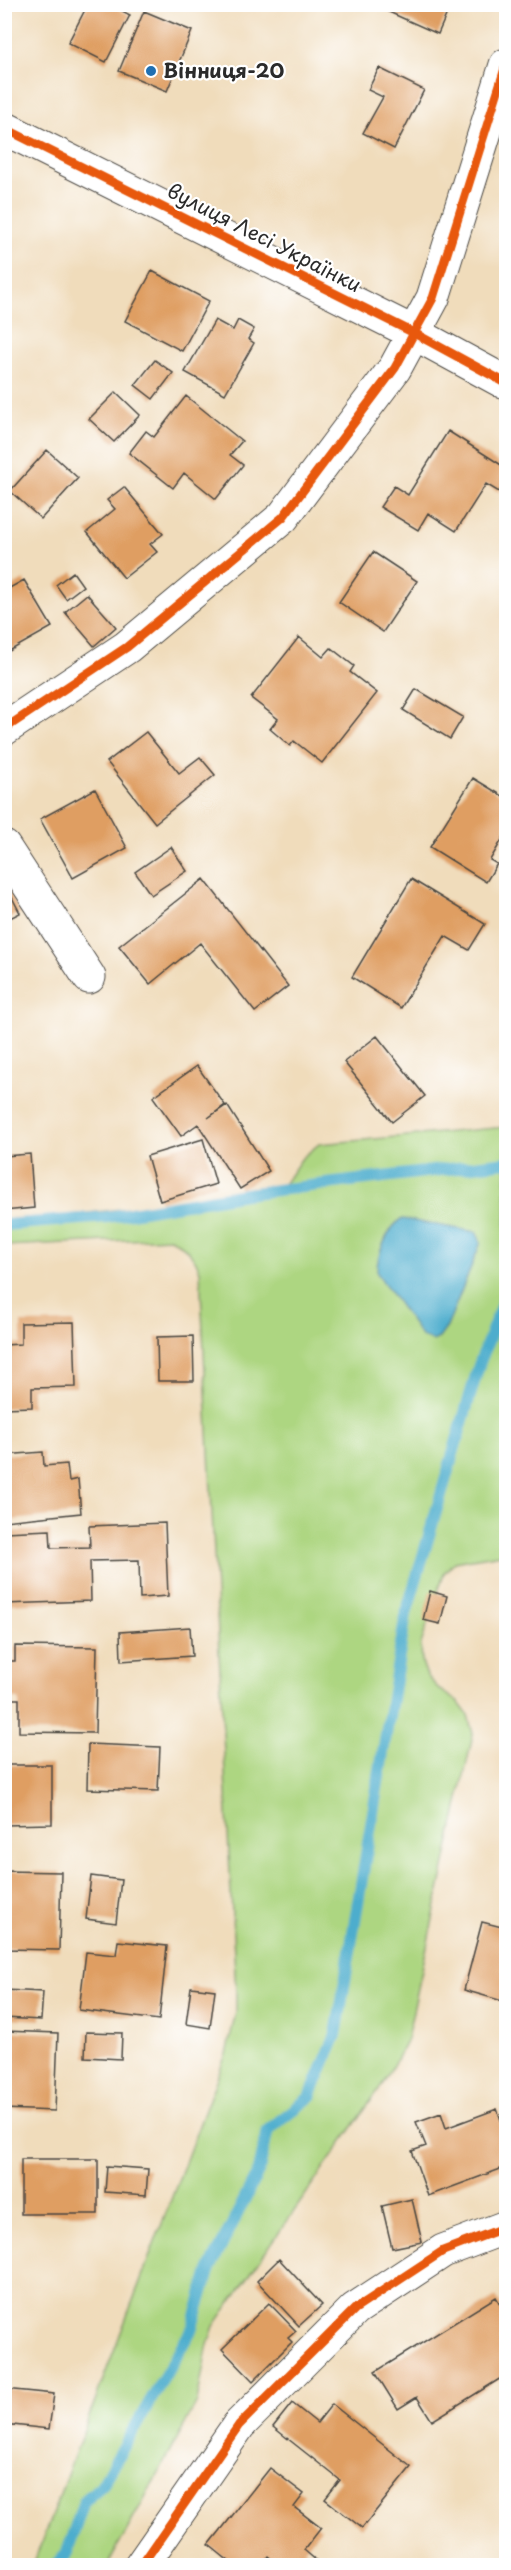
<svg xmlns="http://www.w3.org/2000/svg" width="511" height="2570" font-family="'Playpen Sans',sans-serif">
  <style>
    .green { fill: #add681; stroke: #6c8056; stroke-width: 1.5 }
    .water { fill: #4eadcd; stroke: #3c6c7c; stroke-width: 1.5 }
    .lines { fill: none; stroke-linecap: round; stroke-linejoin: round }
    .stream { stroke: #4eadcd; stroke-width: 12 }
    .building { fill: #df9e62 }
    .minor-casing { stroke: #494641; stroke-width: 35 }
    .major-casing { stroke: #494641; stroke-width: 35 }
    .minor { stroke: #fff; stroke-width: 33 }
    .major { stroke: #fff; stroke-width: 33 }
    .cycleway-casing { stroke: #fff; stroke-width: 13 }
    .cycleway { stroke: #e8590c; stroke-width: 9 }
    .poi-dot { fill: #1f6fb2; stroke: #fff; stroke-width: 2 }
    .labels { text-anchor: middle; stroke-width: 4.5; stroke-linejoin: round; paint-order: stroke }
    .poi-label { font-size: 20px; font-weight: bold; fill: #2b2b2b; stroke: #fff; text-anchor: start }
    .street-label { font-size: 20px; fill: #2b2b2b; stroke: #fff }
  </style>
  <rect width="100%" height="100%" fill="#fff"/>
  <filter id="ink" filterUnits="userSpaceOnUse"><feTurbulence type="fractalNoise" baseFrequency=".0167" numOctaves="2"/><feDisplacementMap in="SourceGraphic" scale="12" xChannelSelector="R" yChannelSelector="G"/><feConvolveMatrix kernelMatrix="1 2 1 2 8 2 1 2 1" color-interpolation-filters="sRGB"/></filter>
  <filter id="wash" filterUnits="userSpaceOnUse"><feTurbulence type="fractalNoise" baseFrequency=".008" numOctaves="4" result="noise"/><feDisplacementMap in="SourceGraphic" scale="24" xChannelSelector="R" yChannelSelector="G"/><feGaussianBlur stdDeviation="1.35" result="paint"/><feColorMatrix in="noise" values="0 0 0 0 0 0 0 0 0 0 0 0 0 0 0 0 0 1.4 0 .05"/><feComposite in="paint" operator="in"/></filter>
  <g filter="url(#wash)">
    <rect width="100%" height="100%" fill="#f0dcbb"/>
    <path class="green" d="M506 1127V1553L454 1562 444 1573 421 1644 422 1662 427 1676 440 1690 459 1703 468 1715 473 1734 407 2039 384 2082 214 2326 207 2348 197 2402 108 2565H33L226 2054 236 2013V1994L200 1271C194 1254 185 1247 170 1238L5 1246V1223L280 1190 302 1158 319 1144Z"/>
    <path class="water" d="M403 1219 476 1232 481 1242 447 1327 439 1338 433 1341 421 1336 377 1273C376 1257 388 1225 403 1219Z"/>
    <g class="lines">
      <path class="stream" d="M4 1225 107 1217 245 1194 506 1162
        M54 2566 66 2555 84 2501 101 2486 193 2327 209 2271 259 2170 268 2130 310 2097 336 2035 406 1614 479 1365 506 1293"/>
    </g>
    <g id="blocks">
      <path class="building" d="M88 4H109L130 15 106 62 68 43Z
        M371 4H451L438 34Z
        M144 11 192 31 167 91 119 71Z
        M379 68 424 90 394 149 363 133 383 97 368 90Z
        M152 271 209 301 182 351 125 321Z
        M215 320 233 330 238 320 254 329 248 339 254 343 225 394 185 372Z
        M155 360 173 373 153 399 135 385Z
        M116 392 140 415 114 442 89 419Z
        M186 396 242 441 230 455 243 465 216 499 184 473 173 488 129 453 146 431 154 437Z
        M448 431 506 468V479L499 492 486 484 456 531 428 513 418 530 380 507 394 486 408 495Z
        M47 450 78 478 41 519 10 491Z
        M124 487 163 534 150 544 157 552 124 578 87 532 115 509 107 500Z
        M373 552 417 581 383 632 339 602Z
        M73 572 83 586 66 599 56 585Z
        M24 580 52 627 4 654V591Z
        M87 594 116 627 94 646 65 612Z
        M299 637 323 657 331 648 354 666 350 672 377 693 322 763 294 741 290 746 270 729 278 719 251 698Z
        M416 689 463 717 450 739 403 710Z
        M146 732 179 773 200 757 215 775 155 823 107 762Z
        M473 778 506 798V833L490 860 497 864 486 882 430 847Z
        M95 789 127 848 73 878 40 819Z
        M171 847 187 871 151 895 135 872Z
        M204 879 288 986 255 1012 200 943 150 984 119 946Z
        M411 879 485 924 469 950 445 936 401 1008 352 977Z
        M4 882 20 913 4 921Z
        M377 1036 425 1096 392 1122 344 1062Z
        M197 1066 225 1105 208 1118 227 1105 269 1171 240 1189 198 1124 181 1136 153 1097Z
        M203 1139 216 1184 160 1201 147 1156Z
        M30 1154 34 1208 4 1211V1156Z
        M74 1322 76 1387 32 1388V1407L4 1408V1345L21 1344V1323Z
        M193 1336 194 1381H158L157 1337Z
        M43 1452 44 1466 67 1464 69 1481 78 1479 81 1513 4 1521V1455Z
        M165 1523 168 1596 140 1598 139 1560 90 1561 91 1601 4 1604V1532L50 1530 51 1548 90 1547 89 1526Z
        M430 1591 447 1596 440 1624 423 1620Z
        M190 1627 192 1656 121 1661 120 1632Z
        M15 1646 97 1647 95 1733 19 1732V1699H4V1661H15Z
        M88 1744 160 1747 158 1791 87 1789Z
        M4 1765H52V1824L4 1825Z
        M4 1871 61 1872 59 1950 4 1949Z
        M91 1876 121 1880 116 1923 86 1919Z
        M482 1922 506 1928V2002L464 1990Z
        M118 1941 167 1946 159 2020 79 2010 86 1952 116 1955Z
        M191 1987 215 1990 210 2028 186 2024Z
        M4 1990 43 1992 41 2020 4 2018Z
        M4 2031 58 2033 55 2111 4 2109Z
        M86 2032 122 2033 121 2059 85 2057Z
        M497 2109 505 2131 506 2130V2167L428 2196 412 2151 426 2146 416 2122 441 2113 446 2128Z
        M21 2159H98V2214H21Z
        M107 2166 148 2169 146 2195 105 2192Z
        M412 2199 422 2242 392 2248 382 2206Z
        M279 2259 322 2305 299 2326 257 2281Z
        M496 2297 506 2314V2375L432 2421 417 2397 398 2409 375 2372Z
        M269 2303 296 2331 288 2338 292 2342 253 2381 222 2349Z
        M4 2389 54 2394 49 2429 4 2424Z
        M292 2403 317 2423 332 2404 411 2467 362 2528 325 2499 340 2480 273 2427Z
        M270 2468 304 2494 294 2507 321 2528 304 2550 318 2562 316 2566H280L268 2556 261 2566H235L209 2545Z"/>
    </g>
  </g>
  <g filter="url(#ink)">
    <use href="#blocks" fill-opacity="0" stroke="#494641" stroke-width="1.5"/>
    <g class="lines">
      <defs>
        <path id="minor" d="M4 729 127 647 283 517 395 368 433 298 506 65
          M4 847 89 977
          M141 2566 239 2425 355 2309 443 2251 506 2227"/>
        <path id="major" d="M4 128 414 333 506 383"/>
      </defs>
      <use href="#minor" class="minor-casing"/>
      <use href="#major" class="major-casing"/>
      <use href="#minor" class="minor"/>
      <use href="#major" class="major"/>
      <defs>
        <path id="cycleway" d="M4 128 414 333 506 383
          M4 729 127 647 283 517 395 368 433 298 506 65
          M141 2566 239 2425 355 2309 443 2251 506 2227"/>
      </defs>
      <use href="#cycleway" class="cycleway-casing"/>
      <use href="#cycleway" class="cycleway"/>
    </g>
  </g>
  <circle class="poi-dot" cx="151" cy="71" r="6"/>
  <g class="labels">
    <g class="poi-label">
      <text x="163" y="78">Вінниця-20</text>
    </g>
    <g class="street-label">
      <text transform="translate(264 238) rotate(27)" y="7">вулиця Лесі Українки</text>
    </g>
  </g>
  <rect width="511" height="2570" fill="none" stroke="#fff" stroke-width="24"/>
</svg>
